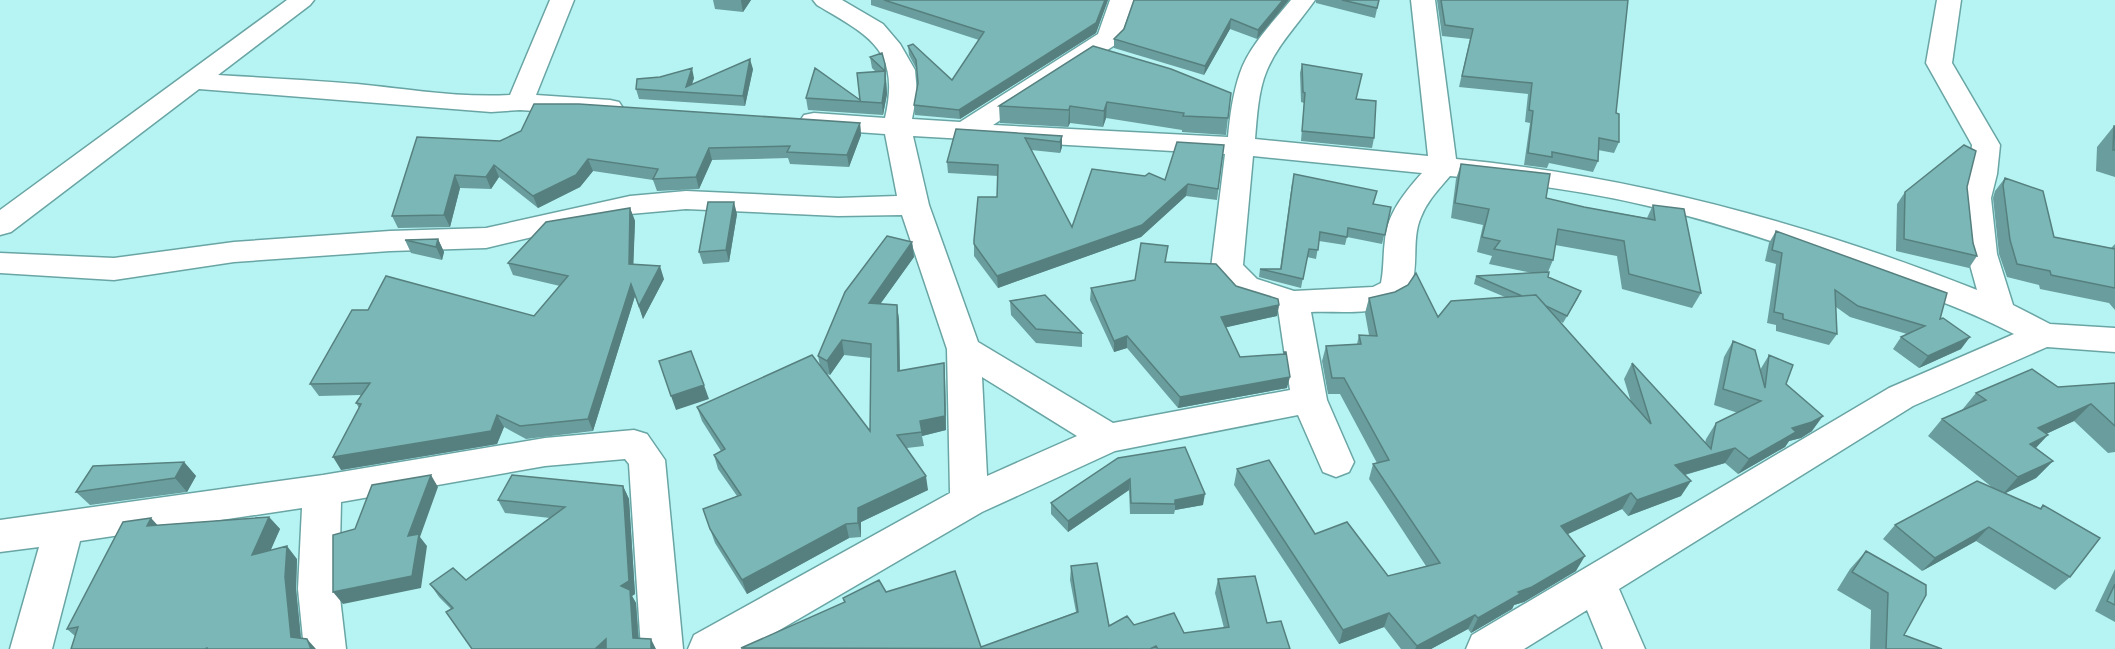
<svg xmlns="http://www.w3.org/2000/svg" width="2115" height="649" font-family="'Noto Serif',serif">
  <style>
    .lines { fill: none; stroke-linecap: round; stroke-linejoin: round }
    .minor-casing { stroke: #69a5a4; stroke-width: 3 }
    .minor { fill: #fff; fill-rule: evenodd }
    .wall { fill: #6a9d9d; fill-rule: evenodd }
    .shaded-wall { fill: #56807f }
    .building { fill: #7bb7b6; stroke: #56807f; stroke-width: 1.5 }
  </style>
  <rect width="100%" height="100%" fill="#b6f4f3"/>
  <g class="lines">
    <defs>
      <path id="minor" d="M287 0H314L310 5 218 75C265 78 311 80 357 84 408 89 459 98 510 95L550 0H574L536 95 610 100 619 102 623 108 619 114 610 116 520 110 491 112 199 89 11 232 0 235V210Z
        M813 0H842L883 24 900 44 915 70 917 93 912 119 960 122 1098 34 1110 0H1134L1118 43 993 125 1228 137C1230 115 1233 93 1240 73 1249 46 1273 22 1291 0H1315C1299 23 1278 44 1267 70 1258 91 1257 117 1255 139L1428 156 1411 0H1435L1456 159C1635 176 1810 224 1977 290L1967 254 1961 198 1969 174 1972 145 1926 63 1937 0H1961L1952 63 2000 145 1997 174 1991 198 1997 254 2013 305 2050 324 2115 328V352L2047 347 1913 406 1619 589 1645 649H1603L1587 610 1524 649H1466L1472 635 1889 388 2014 334C1962 307 1905 288 1849 268 1782 244 1714 221 1644 205 1580 190 1515 182 1450 176 1439 189 1427 201 1421 217 1407 248 1429 291 1389 306 1366 315 1335 311 1311 312L1327 400 1354 462 1349 472 1336 477 1323 472 1298 415 1115 451 982 512 747 649H688L694 635 950 493 947 349 902 215 838 216 686 209 630 214 486 248 390 251 234 262 114 280 0 273V253L114 258 234 242 390 231 486 228 630 196 686 191 838 198 897 196 885 134 814 129 804 127 800 121 804 115 814 113 885 118C901 49 869 36 817 5ZM913 136 1225 154 1211 268 1235 295 1278 309 1290 390 1113 423 978 342 929 205ZM1253 156 1422 173C1405 192 1387 214 1385 240 1383 254 1384 269 1381 283L1373 287 1294 291 1257 279 1243 265ZM982 377 1077 436 987 476Z
        M634 430 647 434 665 460 683 649H641L629 464 625 459 545 466 341 502 339 589 346 649H304L298 589 302 508 80 541 52 649H10L39 547 0 552V520L323 475 545 438Z"/>
    </defs>
    <use href="#minor" class="minor-casing"/>
    <use href="#minor" class="minor"/>
  </g>
  <path class="wall" d="M713 0H751L743 12 715 9Z
    M871 0H1108L1096 33 960 119 915 115 914 105 918 83 917 70 909 55 908 46 952 80 979 40 871 5Z
    M1134 0H1289L1257 39 1230 29 1204 75 1114 48V39L1124 29Z
    M1316 0H1379L1375 18 1316 3Z
    M1437 0H1628L1616 113 1619 142 1614 153 1598 150V161L1593 172 1549 163 1547 168 1524 165 1530 123 1525 122 1528 94 1459 87 1470 39 1442 36Z
    M1093 46 1228 118 1226 135 1182 132V130L1106 118 1103 127 1070 123 1068 127 1000 123 999 106Z
    M870 57 885 64 887 94 883 115 808 110 806 98 860 100 875 71 872 68Z
    M1302 64 1356 99 1374 138 1372 148 1301 141 1304 103 1301 102 1300 73Z
    M753 69 745 106 639 99 636 89 694 78 692 84Z
    M860 123 861 135 849 167 790 164 788 158 712 160 699 189 657 191 653 180 593 171 580 187 538 208 499 177 491 189 460 188 450 227 398 228 392 216 500 141Z
    M2114 126H2115V177L2096 171 2097 147Z
    M956 129 1062 136V147L1060 153 1031 150 1072 227 1165 180 1224 145 1217 200 1186 196 1141 237 998 288 974 256V240L997 197 998 176 948 173 947 162Z
    M1461 164 1546 198 1584 207 1647 218 1653 205 1701 293 1692 308 1622 289 1617 256 1555 245 1553 260 1548 272V277L1581 291 1563 323 1558 320 1631 402 1624 379 1632 363 1705 443 1706 439 1716 423 1738 413 1714 405 1724 357 1733 341 1760 370 1769 355 1812 431 1801 438 1789 441 1785 447 1738 474 1725 463 1685 475 1681 496 1628 516 1622 509 1567 534 1576 571 1524 602 1514 605 1512 609 1471 633 1468 629 1431 649H1401L1384 627 1339 644 1234 485 1237 469 1315 534 1388 576 1426 566 1369 479 1373 464 1377 463 1340 394H1328L1322 361 1326 346 1357 344 1359 335H1369L1365 313 1369 298 1438 317 1505 297 1474 284 1476 276 1532 273 1489 264 1492 256 1477 252 1483 225 1451 218 1456 179Z
    M2005 178 2054 237 2111 248 2115 244V310L2109 303 2040 289 2039 285 2007 277 1999 254 1993 198 1995 191Z
    M1292 183 1374 204 1391 207 1382 244 1347 237 1345 245 1319 241 1316 259 1307 257 1301 288 1259 277 1260 269H1280Z
    M1967 187 1973 243 1977 256 1969 268 1896 251 1897 204 1905 192Z
    M630 208 635 221 633 264 664 279 643 319 635 296 593 431 526 439 504 427 497 444 341 470 359 408 356 403 361 395 319 396 310 384 534 316 560 286 513 275 508 263Z
    M737 214 729 262 703 264 699 252Z
    M1776 231 1940 319 1961 349 1919 368 1893 349 1901 337 1907 334 1850 317 1836 307 1837 334 1829 345 1776 331V325L1767 323 1776 264 1765 261 1769 243Z
    M438 239 444 252 442 260 411 253 405 240Z
    M912 242 914 257 880 304 897 305 899 320 900 371 944 363 945 378 946 430 922 436 924 446 907 448 928 490 861 522V537L849 538 747 594 715 543 703 509 737 496 718 469 714 455 721 451 702 421 697 407 820 366 818 356ZM844 355 871 358 870 431 825 373 830 375Z
    M1166 262 1236 286 1279 305 1277 316 1226 327 1240 357 1283 354 1284 352 1287 388 1178 408 1127 348 1114 352 1090 300 1091 288 1135 280Z
    M1010 301 1082 333V347L1036 343 1011 315Z
    M2115 383V452L2108 453 2074 421 2046 434 2036 448 2053 461 2036 478 2005 493 2040 508 2043 505 2070 577 2055 590 1976 541 1922 571 1883 539 1895 525 1993 488 1928 436 1942 419 1962 410 1976 393Z
    M1118 458 1203 505 1175 510 1174 514H1130L1129 490 1068 532 1051 514V503Z
    M184 462 196 476 187 492 90 505 76 492Z
    M623 486 629 499 635 594 632 596 636 603 639 638 656 649 451 609 439 597 430 584 466 580 550 518 505 513 498 500Z
    M269 517 280 529 270 550 297 559 296 589 301 638 75 636 67 629 158 525Z
    M1866 551 1926 585 1904 635 1942 649H1870L1871 610 1837 590 1850 569Z
    M1071 566 1109 626 1134 625 1184 633 1224 628 1215 593 1218 579 1267 623 1290 649H741L844 603 843 598 886 592 981 647 1076 612 1070 580Z
    M2115 569V622L2095 611Z"/>
  <path class="shaded-wall" d="M741 0H751L743 12 741 1Z
    M1105 0H1108L1096 33 960 119 959 110Z
    M1283 0H1289L1257 39 1258 30Z
    M1231 19 1230 29 1204 75 1205 66Z
    M750 59 753 69 745 106 743 96Z
    M885 64 887 94 883 115 882 103Z
    M692 68 694 78 689 93 686 87Z
    M1107 102 1106 118 1103 127 1104 111Z
    M1070 106V123L1068 127 1069 110Z
    M860 123 861 135 849 167 847 155Z
    M1062 136V147L1060 153V142Z
    M709 148 712 160 699 189 696 177Z
    M588 159 593 171 580 187 538 208 533 196Z
    M494 165 499 177 491 189 486 177Z
    M455 175 460 188 450 227 444 215Z
    M1188 184 1186 196 1141 237 998 288 997 276Z
    M734 202 737 214 729 262 726 250Z
    M630 208 635 221 633 276 629 264Z
    M438 239 444 252 442 260 436 247Z
    M912 242 914 257 871 317 869 303Z
    M660 266 664 279 643 319 639 306Z
    M631 284 635 296 593 431 588 419Z
    M1581 291 1578 298 1563 323 1567 316Z
    M897 305 899 320 900 386 898 371Z
    M1279 305 1277 316 1219 329 1221 317Z
    M1127 336V348L1114 352V341Z
    M1970 337 1961 349 1919 368 1928 356Z
    M842 340 844 355 830 375 827 361Z
    M944 363 945 378 946 430 922 436 920 421Z
    M1290 377 1287 388 1178 408 1180 397Z
    M704 385 709 399 676 410 671 396Z
    M2091 404 2074 421 2022 445 2038 428Z
    M497 415 504 427 497 444 341 470 333 457Z
    M1823 416 1812 431 1801 438 1789 441 1785 447 1738 474 1749 459 1792 428Z
    M2048 435 2031 453 2030 444Z
    M1735 448 1725 463 1666 480 1675 465Z
    M2053 461 2036 478 2002 495 2018 477Z
    M184 462 196 476 187 492 175 478Z
    M431 475 438 487 420 537 427 546 421 588 343 604 333 592 408 536Z
    M926 476 928 490 861 522V537L858 523V508Z
    M1130 479 1129 490 1068 532V521Z
    M1691 481 1681 496 1628 516 1637 500Z
    M623 486 629 499 635 594 632 596 636 603 639 649 633 638 621 586Z
    M1631 493 1622 509 1553 541 1561 526Z
    M1205 494 1203 505 1175 510V500Z
    M269 517 280 529 263 568 252 555Z
    M151 518 163 531 147 526Z
    M846 524 849 538 747 594 742 580Z
    M1989 527 1976 541 1922 571 1935 558Z
    M287 546 297 559 296 589 302 649 291 637 285 577Z
    M1585 556 1576 571 1524 602 1514 605 1512 609 1471 633 1478 618 1518 592Z
    M1389 613 1384 627 1339 644 1343 630Z
    M1475 615 1468 629 1431 649H1415L1417 646Z
    M307 639 316 649H311Z
    M606 639 612 649H595Z
    M651 639 656 649H651Z"/>
  <path class="building" d="M884 0H1105L1096 23 959 110 914 105 918 83 916 60 908 46 913 44 952 80 984 32Z
    M1134 0H1283L1258 30 1231 19 1205 66 1114 39 1124 29Z
    M1342 0H1379L1377 8Z
    M1441 0H1628L1616 113 1619 114V142L1599 138 1598 161 1552 152V157L1528 153 1533 111 1529 110 1532 83 1462 76 1473 29 1445 25Z
    M1093 46 1171 69 1231 93 1228 118 1183 116 1184 113 1107 102 1104 111 1070 106 1069 110 999 106Z
    M882 53 885 64V82L882 103 806 98 815 68 860 100 857 73 885 71 870 57Z
    M750 59 743 96 636 89 637 79 660 77 692 68 686 87Z
    M1302 64 1362 74 1356 99 1376 101 1374 138 1302 131 1305 93 1303 92Z
    M534 104H579L860 123 847 155 787 152 790 146 709 148 696 177 653 179 658 169 588 159 576 175 533 196 494 165 486 177 455 175 444 215 392 216 417 137 500 141 521 131Z
    M2114 126H2115V150H2113Z
    M956 129 1062 136 1060 142 1025 138 1072 227 1092 169 1145 176 1149 173 1165 180 1177 142 1224 145 1218 189 1188 184 1142 225 997 276 974 244V240L978 197H997L998 165 947 162Z
    M1964 145 1976 151 1967 187 1973 243 1977 256 1904 239 1905 192Z
    M1461 164 1550 174 1546 198 1584 207 1655 220 1653 205 1684 209 1701 293 1629 274 1624 241 1558 229 1553 260 1494 249 1500 241 1482 237 1489 209 1455 203Z
    M1294 174 1377 191 1373 204 1391 207 1385 235 1348 228 1347 237 1320 232 1318 250 1309 249 1303 279 1260 269H1281Z
    M2005 178 2043 191 2054 237 2115 249V288L2051 275 2050 271 2017 264 2010 240 2003 185Z
    M708 202H734L726 250 699 252Z
    M630 208 629 264 660 266 639 306 631 284 588 419 520 426 497 415 491 431 333 457 361 404 356 403 370 383 310 384 352 310H368L386 276 534 316 568 276 508 263 546 222Z
    M1776 231 1947 293 1940 319 1943 318 1970 337 1928 356 1901 337 1925 326 1858 306 1835 290 1837 334 1783 319V314L1774 312 1782 253 1772 250Z
    M887 236 912 242 869 303 897 305 898 371 944 363 945 416 920 421 922 432 897 435 926 476 858 508V523L846 524 742 580 710 529 703 509 741 495 714 455 725 449 697 407 812 355 870 431 871 344 842 340 827 361 818 356 845 292Z
    M438 239 436 247 405 240Z
    M1141 243 1168 246 1165 262 1216 264 1236 286 1278 299 1279 305 1221 317 1240 357 1285 354 1284 352H1286L1290 377 1180 397 1127 336 1114 341 1091 288 1135 280Z
    M1549 272 1548 277 1581 291 1567 316 1546 306 1536 295 1522 296 1476 276Z
    M1416 273 1438 317 1451 301 1536 295 1651 424 1632 363 1711 449 1716 423 1761 401 1723 389 1733 341 1755 350 1765 388 1769 355 1793 365 1786 384 1823 416 1812 422 1792 428 1796 432 1749 459 1735 448 1675 465 1691 481 1637 500 1631 493 1561 526 1585 556 1532 587 1518 592 1520 594 1478 618 1475 615 1417 646 1389 613 1343 630 1237 469 1269 460 1315 534 1347 522 1388 576 1440 563 1373 464 1389 460 1344 378H1332L1326 346 1361 344 1359 335 1377 336 1369 298 1395 292 1408 285Z
    M1045 295 1082 333 1036 329 1010 301Z
    M691 351 704 385 671 396 659 361Z
    M2032 369 2058 387 2115 383V426L2091 404 2038 428 2048 435 2030 444 2053 461 2018 477 1942 419 1986 400 1976 393Z
    M1185 447 1205 494 1175 500V504L1131 503 1130 479 1068 521 1051 503 1118 458Z
    M184 462 175 478 76 492 93 466Z
    M431 475 408 536 419 534 412 576 333 592V535L355 529 372 485Z
    M512 475 623 486 629 581 621 586 630 590 633 638 651 639V649H606V639L595 649H472L446 612 453 608 430 584 453 568 466 580 565 507 498 500Z
    M1977 481 2041 509 2043 505 2100 538 2070 577 1989 527 1935 558 1895 525Z
    M269 517 252 555 287 546 285 577 291 637 307 639 311 649H208L207 648 205 649H71L78 627 67 629 123 522 151 518 147 526Z
    M1866 551 1926 585V595L1904 635 1942 649H1886L1888 593 1852 572Z
    M1097 563 1109 626 1127 616 1134 625 1174 613 1184 633 1229 627 1218 579 1255 576 1267 623 1281 621 1290 649H1158L1156 646 1150 649 741 648 845 602 843 598 879 580 886 592 955 571 981 647 1078 612 1071 566Z
    M2115 584V605L2107 601Z"/>
</svg>
